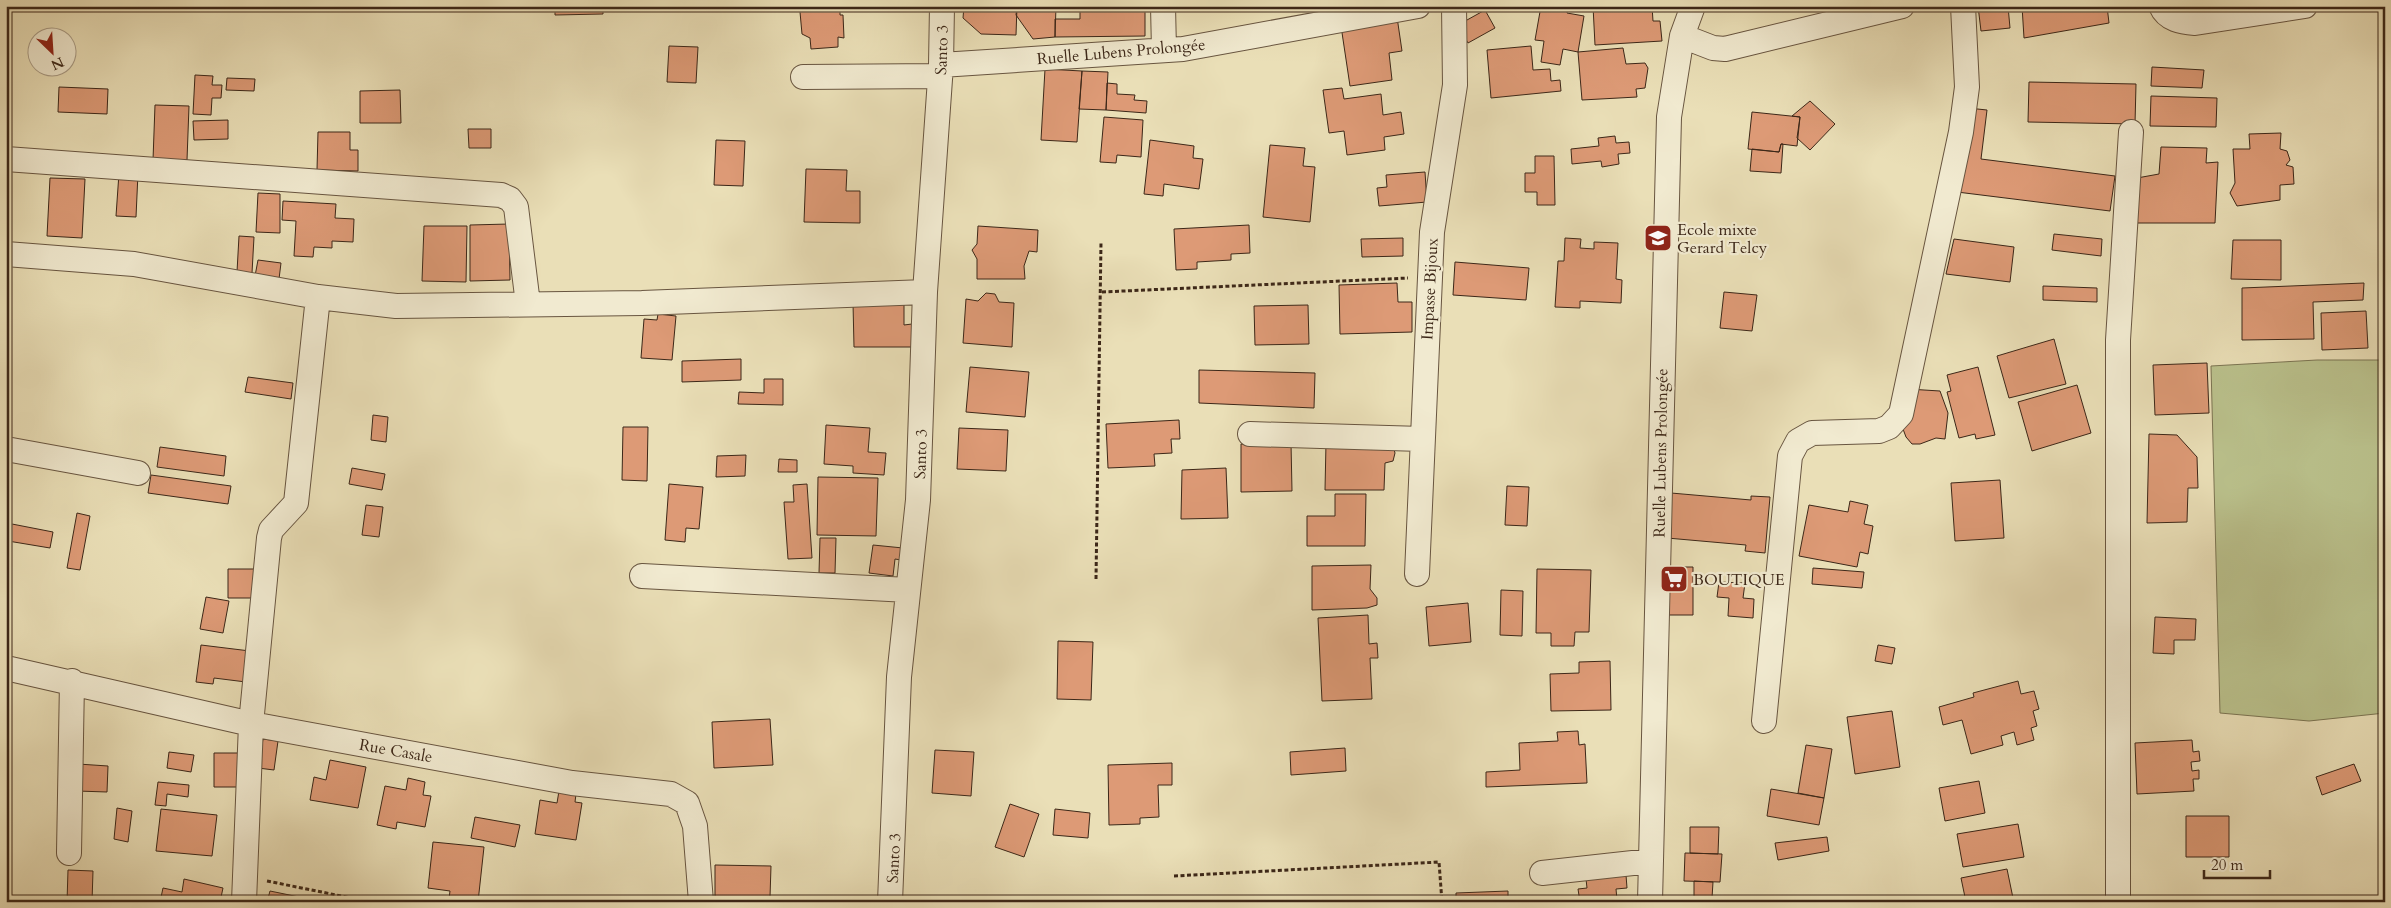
<svg xmlns="http://www.w3.org/2000/svg" width="2391" height="908" font-family="Cardo,serif">
  <style>
    .green { fill: #bac18c; stroke: #7b7452 }
    .building { fill: #dd9a76; stroke: #3c2718 }
    .lines { fill: none; stroke-linecap: round; stroke-linejoin: round }
    .minor-casing { stroke: #685540; stroke-width: 26 }
    .path { stroke: #3c2718; stroke-width: 3; stroke-dasharray: 4 2.5; stroke-linecap: butt }
    .minor { stroke: #f1ead0; stroke-width: 24 }
    .labels { text-anchor: middle; stroke-width: 4.5; stroke-linejoin: round; paint-order: stroke }
    .street-label { font-size: 16px; fill: #3c2718; stroke: #f1ead0 }
    .poi-label { font-size: 16px; fill: #3c2718; stroke: #f1ead0; text-anchor: start }
  </style>
  <rect width="100%" height="100%" fill="#eadfb7"/>
  <filter id="stains"><feTurbulence type="fractalNoise" baseFrequency=".004" numOctaves="4"/><feColorMatrix values="0 0 0 0 .2 0 0 0 0 .09 0 0 0 0 .02 0 0 0 .5 -.17"/></filter>
  <radialGradient id="worn" r=".72"><stop offset=".6" stop-color="#630" stop-opacity="0"/><stop offset="1" stop-color="#630" stop-opacity=".3"/></radialGradient>
  <path class="green" d="M2317 360H2385V713L2309 721 2220 713 2211 366Z"/>
  <path class="building" d="M555 6H603V14L555 15Z
    M805 6H840V15H843L844 38 838 37V47L811 49 810 38 802 34 800 12Z
    M964 6H1017L1016 35 981 34 963 18Z
    M1017 6H1056L1055 37 1033 39 1016 15Z
    M1080 6H1145V36L1055 37V19H1080Z
    M1541 6H1568L1567 13 1584 16 1578 52 1563 49 1560 65 1541 62 1544 41 1535 40Z
    M1593 6H1652L1653 21H1660L1662 41 1595 45Z
    M1978 6H2008L2010 28 1981 31Z
    M2022 6H2107L2109 23 2024 38Z
    M1485 10 1495 28 1468 43 1458 25Z
    M1397 17 1402 51 1389 53 1392 80 1350 86 1341 26Z
    M669 46 698 47 696 83 667 82Z
    M1531 46 1533 70 1550 69 1551 81 1560 80 1561 91 1491 98 1487 50Z
    M1623 48 1626 64 1645 63 1648 68 1645 88 1636 89 1637 97 1582 100 1578 52Z
    M2152 67 2204 70 2202 88 2151 86Z
    M1045 69 1082 71 1077 142 1041 140Z
    M1082 71 1108 72 1106 110 1079 109Z
    M195 75 213 76 212 85H222L221 98H212L211 115 193 114Z
    M227 78 255 79 254 91 226 90Z
    M2029 82 2136 84 2135 124 2028 122Z
    M1107 83 1117 84V94L1135 95 1134 100 1147 101 1146 113 1106 110Z
    M59 87 108 89 107 114 58 112Z
    M1342 88 1344 99 1381 94 1383 115 1401 112 1404 134 1384 137 1385 150 1347 155 1344 131 1329 133 1323 90Z
    M400 90 401 123H360V91Z
    M2151 96 2217 98 2216 127 2150 126Z
    M1810 101 1835 124 1810 150 1797 138 1800 117 1792 116Z
    M155 105 189 106 187 160H153Z
    M1968 108 1987 110 1981 159 2115 176 2110 211 1957 192Z
    M1752 112 1800 117 1797 146 1781 144 1779 152 1748 149Z
    M1104 117 1143 120 1141 157 1117 155 1116 163 1100 162Z
    M228 120V139L194 140 193 121Z
    M468 129H491V148H469Z
    M318 132H350V150H358V171L317 170Z
    M2281 133 2280 149 2287 151 2290 160 2286 165 2293 167 2294 184 2280 185V200L2237 206 2230 193 2235 183 2233 149H2250L2249 134Z
    M1615 136 1616 143 1629 142 1630 153 1618 154 1619 164 1602 167 1601 161 1572 164 1571 149 1599 146 1598 138Z
    M716 140 745 141 743 186 714 185Z
    M1150 140 1194 146 1193 158 1203 159 1199 189 1164 184 1163 196 1144 194Z
    M1781 144H1783L1781 173 1750 171 1752 149 1779 152Z
    M1270 145 1305 148 1303 166 1315 167 1310 222 1263 217Z
    M2161 147 2207 148 2206 163 2218 162 2215 223H2135L2137 178 2159 174Z
    M1535 156H1554L1555 205H1537V192H1525V173H1535Z
    M806 169 847 170 846 191H860V223L804 222Z
    M1425 172 1427 202 1379 206 1377 188 1387 187 1386 175Z
    M119 173H138L136 217 116 216Z
    M50 178 85 179 82 238 47 236Z
    M258 193 280 194V233L256 232Z
    M283 201 336 204 335 218 354 219 353 242 332 241V248L314 247 313 257 294 256 296 221 282 220Z
    M509 224 510 280 470 281V225Z
    M1249 225 1250 253 1231 254V260L1197 262V269L1176 270 1174 229Z
    M424 226H467L466 282 422 281Z
    M978 226 1038 230 1037 252 1029 251 1024 266 1025 279H977V259L972 250 977 244Z
    M2054 234 2102 239 2101 256 2052 250Z
    M239 236 254 237 252 273 237 272Z
    M1403 238V256L1362 257 1361 239Z
    M1565 238 1581 239 1580 248 1594 249V242L1618 243 1616 279 1622 280 1621 303 1580 301V308L1555 307 1558 261H1564Z
    M1954 239 2014 247 2010 282 1946 274Z
    M2233 240H2281V280L2231 279Z
    M258 260 281 263 279 279 255 276Z
    M1455 262 1529 268 1526 300 1453 295Z
    M1397 283 1398 302H1412V332L1340 334 1339 285Z
    M2364 283 2363 300 2313 302 2314 339 2242 340V288Z
    M2043 286 2097 288V302L2043 300Z
    M1724 292 1757 295 1752 331 1720 328Z
    M986 293 995 294 999 302 1014 303 1012 347 963 343 966 299 978 301Z
    M853 303H904V325L912 324V347H854Z
    M1308 305 1309 344 1255 345 1254 306Z
    M2366 311 2368 348 2322 350 2321 313Z
    M658 314 676 316 672 360 641 358 644 319 657 320Z
    M2054 339 2066 384 2009 398 1997 356Z
    M741 359V380L682 382V361Z
    M2207 363 2209 413 2155 415 2153 365Z
    M970 367 1029 372 1025 417 966 412Z
    M1978 367 1995 435 1976 439 1975 434 1959 438 1947 392 1951 391 1947 375Z
    M1199 370 1315 373 1314 408 1199 403Z
    M248 377 293 383 291 399 245 392Z
    M764 379H783V405L738 404 739 392 764 393Z
    M2077 385 2091 433 2032 451 2018 402Z
    M1908 389 1940 391 1948 413 1945 439 1936 438 1920 444H1912L1906 437 1903 429Z
    M373 415 388 417 386 442 371 440Z
    M1179 420 1180 439H1171L1172 453 1154 454 1155 466 1108 468 1106 424Z
    M826 425 870 428 868 452 886 453 884 475 853 473V466L824 464Z
    M623 427H648L647 481 622 480Z
    M959 428 1008 430 1006 471 957 469Z
    M2149 434 2177 435 2197 457 2198 488H2188L2187 522 2147 523Z
    M1291 443 1292 491 1241 492V444Z
    M1326 443 1393 446 1395 453 1393 461 1385 463 1384 490H1325Z
    M160 447 226 456 224 476 157 467Z
    M746 455 745 476 716 477 717 456Z
    M779 459 797 460V472H778Z
    M352 468 385 474 382 490 349 484Z
    M1226 468 1228 518 1181 519 1182 470Z
    M151 475 231 486 228 504 148 493Z
    M818 477 878 478 876 536 817 535Z
    M2000 480 2004 538 1955 541 1951 483Z
    M669 484 703 487 699 529 686 528 685 542 665 540Z
    M807 484 812 558 788 559 784 502H794L793 485Z
    M1507 486 1529 487 1527 526 1505 525Z
    M1671 493 1751 500V496L1770 497 1765 553 1745 551 1746 545 1667 538Z
    M1335 494H1366L1365 546H1307V516H1335Z
    M1850 501 1868 505 1864 524 1873 526 1868 554 1860 552 1857 567 1799 556 1809 505 1848 512Z
    M366 505 383 507 379 537 362 535Z
    M77 513 90 516 80 570 67 568Z
    M12 524 53 532 50 548 8 541Z
    M820 538H836L835 573H819Z
    M873 545 903 548 901 560 895 559 893 576 869 573Z
    M1371 565 1370 589 1377 598V605L1367 608 1312 610V566Z
    M1665 567H1693V615H1665Z
    M1813 568 1864 572 1862 588 1812 584Z
    M228 569H259V598H228Z
    M1537 569 1591 570 1589 632H1575L1574 646H1551V633H1536Z
    M1719 582 1745 583 1743 598 1754 599 1753 618 1728 616 1729 598 1717 597Z
    M1501 590 1523 591 1522 636 1500 635Z
    M206 597 229 601 223 633 200 629Z
    M1468 603 1471 642 1429 646 1426 607Z
    M1368 615 1369 644 1377 643 1378 658H1370L1372 699 1322 701 1318 618Z
    M2155 617 2196 619 2195 640H2174V654L2153 653Z
    M1058 641 1093 642 1091 700 1057 699Z
    M201 645 250 651 246 682 214 678 213 684 196 682Z
    M1878 645 1895 648 1892 664 1875 661Z
    M1610 661 1611 710 1551 711 1550 674 1579 673V662Z
    M2018 681 2021 694 2034 691 2039 709 2033 711 2037 726 2031 728 2034 740 2017 745 2014 732 2001 736 2003 745 1971 754 1962 720 1943 725 1939 707 1974 697 1973 693Z
    M1892 711 1900 767 1855 774 1847 717Z
    M770 719 773 765 714 768 712 722Z
    M1578 731 1579 745 1585 744 1587 783 1486 787V772L1520 770 1519 743 1558 741 1557 732Z
    M263 739 278 741 274 770 258 768Z
    M2192 740 2193 752 2199 751 2200 761 2191 762 2192 771 2199 770V779H2193L2194 791 2137 794 2135 743Z
    M1806 745 1832 749 1824 798 1798 793Z
    M1345 748 1346 771 1291 775 1290 752Z
    M935 750 974 752 971 796 932 793Z
    M169 752 194 755 191 772 167 768Z
    M214 753H241L240 787H214Z
    M330 760 366 767 358 808 310 800 314 777 326 780Z
    M1172 763V785H1158L1159 817 1140 818V824L1109 825 1108 765Z
    M78 764 108 766 107 792 77 791Z
    M2354 764 2361 781 2322 795 2316 777Z
    M408 778 425 782 423 795 431 796 425 827 397 822 396 829 377 825 385 786 406 790Z
    M1979 781 1985 813 1945 821 1939 788Z
    M158 782 189 785 188 797 167 794 166 806 155 805Z
    M1771 789 1824 798 1819 825 1767 816Z
    M559 791 576 794 575 802 582 803 576 840 535 834 540 800 557 803Z
    M1010 804 1039 814 1024 857 995 847Z
    M117 808 132 811 128 842 114 839Z
    M161 809 217 815 212 856 156 851Z
    M1055 809 1090 813 1088 838 1053 835Z
    M2186 816H2229V857H2186Z
    M475 817 520 825 515 847 471 838Z
    M2018 824 2024 857 1963 867 1957 834Z
    M1690 827H1719L1718 854 1690 853Z
    M1827 837 1829 851 1778 860 1775 843Z
    M433 842 484 847 478 902 449 899 450 891 428 888Z
    M1685 853 1722 854 1720 882 1684 881Z
    M715 865 771 866 770 897H715Z
    M2007 869 2013 898 1997 902H1966L1961 878Z
    M68 870 93 871 92 902H67Z
    M1626 875 1627 888 1616 889 1617 900 1580 902 1578 889 1587 888 1586 879Z
    M184 879 223 888 220 902H160L163 888 182 892Z
    M1694 881 1713 882 1712 898 1694 897Z
    M270 891 304 898 303 902H267Z
    M1508 891V902H1456V893Z"/>
  <g class="lines">
    <defs>
      <path id="minor" d="M1163 6 1164 50
        M2161 6C2167 20 2182 22 2195 23L2305 6
        M1682 36 1713 48 1725 49 1902 6
        M941 65 1183 49 1418 6
        M803 77 940 76
        M6 159 501 195 510 199 516 207 528 304
        M6 254 134 264 318 297 396 306 642 303 925 292
        M1250 434 1422 439
        M6 449 138 473
        M1417 574 1432 232 1455 85 1454 6
        M642 576 908 590
        M6 668 251 724 572 783 671 794 687 803 695 826 701 902
        M1764 721 1790 456 1798 441 1812 433 1879 431 1889 427 1901 414 1961 132 1967 87 1963 6
        M69 853 72 681
        M1542 873 1651 861
        M244 902 251 724 269 538 271 530 296 503 318 297
        M890 902 899 677 918 500 925 292 941 65 942 6
        M1650 902 1669 117 1682 36 1693 6
        M2118 902V340L2131 132"/>
    </defs>
    <use href="#minor" class="minor-casing"/>
    <path class="path" d="M1102 292 1408 278
      M1096 579 1101 242
      M1174 876 1439 862 1442 902
      M267 881 371 902"/>
    <use href="#minor" class="minor"/>
  </g>
  <defs>
    <symbol id="school-square" viewBox="-11 -11 22 22"><rect x="-9" y="-9" width="18" height="18" rx="4" fill="#8f2418" stroke="#f1ead0"/><path d="M0-5L7-2L0 1L-7-2ZM-4 1L0 2.5L4 1V4Q0 6-4 4Z" fill="#fff"/></symbol>
    <symbol id="supermarket-square" viewBox="-11 -11 22 22"><rect x="-9" y="-9" width="18" height="18" rx="4" fill="#8f2418" stroke="#f1ead0"/><path d="M-6-5.5h2.5l.6 2H6L4.5 2H-2.5L-4.4-4H-6ZM-1.5 3.2a1.3 1.3 0 1 0 .1 0ZM3 3.2a1.3 1.3 0 1 0 .1 0Z" fill="#fff"/></symbol>
  </defs>
  <g fill-rule="evenodd">
    <use href="#school-square" x="1642" y="222" width="32" height="32"/>
    <use href="#supermarket-square" x="1658" y="563" width="32" height="32"/>
  </g>
  <g class="labels">
    <g class="street-label">
      <text transform="translate(941 50) rotate(-88)" y="6">Santo 3</text>
      <text transform="translate(1121 51) rotate(-5)" y="6">Ruelle Lubens Prolongée</text>
      <text transform="translate(1429 289) rotate(-87)" y="6">Impasse Bijoux</text>
      <text transform="translate(1660 453) rotate(-89)" y="6">Ruelle Lubens Prolongée</text>
      <text transform="translate(920 454) rotate(-88)" y="6">Santo 3</text>
      <text transform="translate(396 750) rotate(10)" y="6">Rue Casale</text>
      <text transform="translate(893 858) rotate(-87)" y="6">Santo 3</text>
    </g>
    <g class="poi-label">
      <text x="1677" y="235">Ecole mixte<tspan x="1677" dy="18">Gerard Telcy</tspan></text>
      <text x="1693" y="585">BOUTIQUE</text>
    </g>
  </g>
  <rect width="2391" height="908" fill="none" stroke="#eadfb7" stroke-width="25"/>
  <rect x="8" y="8" width="2376" height="893" fill="none" stroke="#3c2718" stroke-width="2.5"/>
  <rect x="12" y="12" width="2366" height="883" fill="none" stroke="#3c2718"/>
  <g transform="translate(52 52) rotate(155)"><circle r="24" fill="#f1ead0" stroke="#a99c86"/>
  <path d="M0-4L9 19L0 12L-9 19Z" fill="#8f2418"/>
  <text y="-8" font-size="14" font-weight="bold" text-anchor="middle" fill="#3c2718">N</text>
  </g>
  <path d="M2204 870v8h66v-8" fill="none" stroke="#3c2718" stroke-width="2.5"/>
  <text x="2211" y="870" font-size="15" fill="#3c2718" stroke="#f1ead0" stroke-width="4" paint-order="stroke">20 m</text>
  <rect width="100%" height="100%" filter="url(#stains)"/>
  <rect width="100%" height="100%" fill="url(#worn)"/>
</svg>
